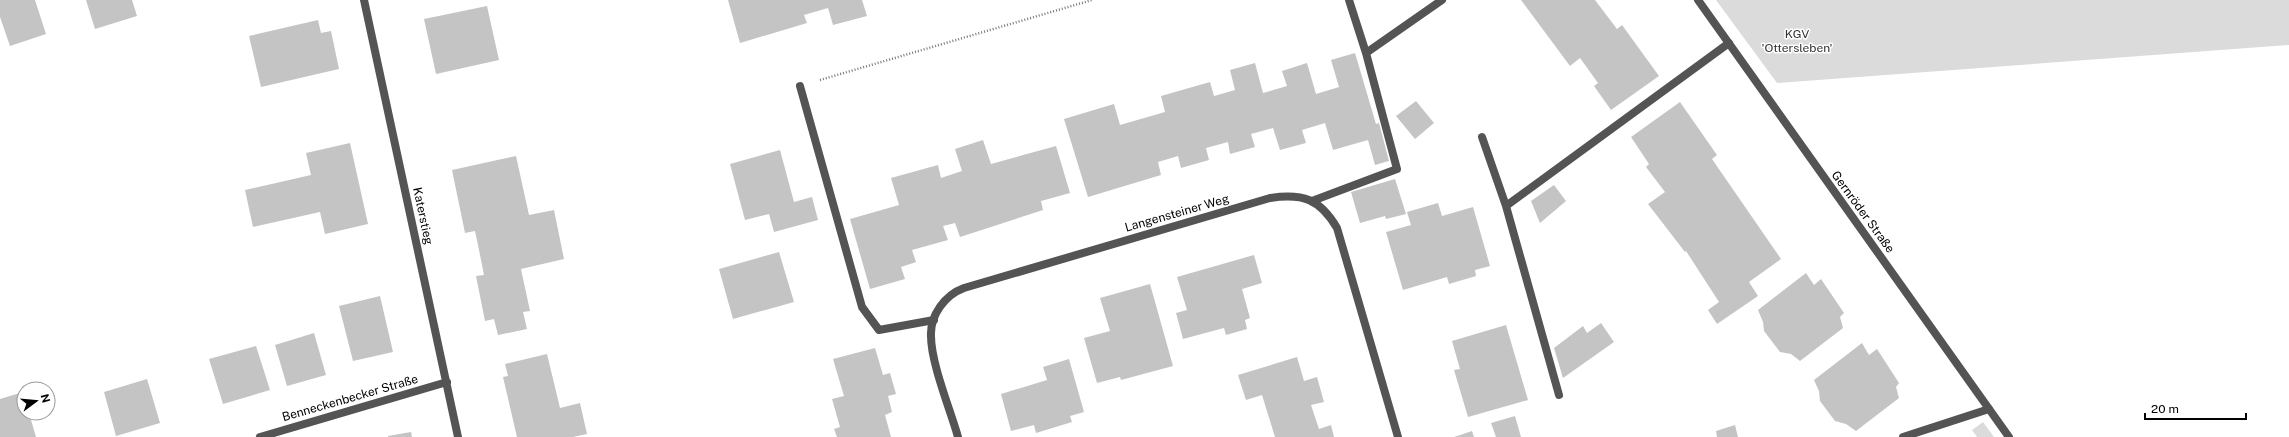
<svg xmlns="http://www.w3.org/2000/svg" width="2289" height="437" font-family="'Public Sans',sans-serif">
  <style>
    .green { fill: #dbdbdb }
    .building { fill: #c4c4c4 }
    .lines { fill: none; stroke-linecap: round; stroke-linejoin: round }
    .path { stroke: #767676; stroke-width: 2.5; stroke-dasharray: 1 2; stroke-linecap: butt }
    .lane { stroke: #545454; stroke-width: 8 }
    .street { stroke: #545454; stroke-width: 8 }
    .labels { text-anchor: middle; stroke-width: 3; stroke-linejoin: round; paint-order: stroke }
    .park-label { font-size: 12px; fill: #323232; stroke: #fff }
    .street-label { font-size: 12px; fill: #000; stroke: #fff }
  </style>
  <rect width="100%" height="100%" fill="#fff"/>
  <path class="green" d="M1716 0H2289V45L1777 83Z
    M1983 422 1994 437H1977L1972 430Z"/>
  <path class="building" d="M0 0H35L46 34 10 46 0 17Z
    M86 0H132L137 16 95 29Z
    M728 0H862L867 16 833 25 828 8 804 15 807 23 740 43Z
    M1521 0H1595L1617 29 1622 25 1659 76 1611 110 1594 86 1598 83 1580 58 1570 66Z
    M487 6 499 60 436 74 424 19Z
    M318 20 321 33 331 31 339 69 261 87 249 36Z
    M1355 53 1376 124 1379 123 1389 161 1375 165 1368 140 1333 150 1325 123 1302 130 1306 143 1280 150 1273 128 1251 134 1255 147 1230 154 1228 142 1206 148 1209 160 1181 168 1178 156 1158 162 1161 175 1088 197 1064 119 1114 104 1120 125 1165 112 1161 96 1210 82 1214 96 1235 90 1230 70 1255 63 1263 93 1287 86 1282 71 1307 63 1316 94 1339 87 1331 60Z
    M1416 101 1434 123 1415 139 1396 116Z
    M1680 102 1717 155 1712 159 1781 259 1749 282 1758 296 1717 324 1708 310 1719 302 1686 251 1685 252 1648 204 1665 192 1646 167 1649 164 1631 137Z
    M983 140 991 164 1056 146 1070 193 1041 201 1043 210 960 237 955 223 943 226 948 240 912 250 916 262 901 267 905 279 870 289 850 219 899 205 891 178 938 165 941 178 962 171 955 149Z
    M350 143 368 224 325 234 320 212 253 227 245 190 311 175 306 153Z
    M780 150 794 202 812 197 818 220 774 232 769 214 745 220 730 164Z
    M516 156 529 215 554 210 564 259 521 269 530 311 523 312 527 329 498 335 494 319 485 321 476 276 484 275 479 250 475 231 465 233 452 170Z
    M1395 179 1406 214 1386 219 1385 216 1360 223 1351 192Z
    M1554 185 1566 201 1540 223 1531 201Z
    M1438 203 1442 216 1473 207 1490 266 1475 270 1476 276 1449 284 1447 277 1403 290 1386 232 1411 225 1407 212Z
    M779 252 794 302 733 319 719 269Z
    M1254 255 1262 283 1242 289 1250 318 1245 320 1247 329 1226 335 1224 328 1183 339 1176 313 1187 310 1177 277Z
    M1806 273 1814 285 1821 279 1844 313 1840 317 1843 328 1800 361 1791 354 1780 352 1764 331 1763 322 1758 310Z
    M1150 284 1173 366 1121 380 1120 377 1097 383 1084 338 1110 331 1100 298Z
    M380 296 393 352 353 361 339 306Z
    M1601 323 1614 342 1563 378 1554 348 1583 326 1587 333Z
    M1506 325 1528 400 1468 417 1454 370 1460 369 1452 341Z
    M314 333 326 375 287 386 275 345Z
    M1862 343 1869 355 1877 349 1899 383 1896 387 1899 398 1856 431 1846 424 1835 421 1820 401 1819 391 1814 380Z
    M256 346 270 390 223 404 209 359Z
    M875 348 883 375 890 373 896 394 888 396 892 412 885 415 891 437H837L834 429 840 427 832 399 844 396 833 359Z
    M547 354 560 408 580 403 587 434 573 437H517L503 377 508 376 505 364Z
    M1297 357 1304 381 1317 377 1324 402 1311 405 1319 429 1331 425 1334 437H1275L1262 395 1246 400 1238 375Z
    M1069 359 1084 412 1070 416 1072 422 1036 433 1034 425 1011 431 1001 394 1047 380 1043 367Z
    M147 379 160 423 116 436 104 392Z
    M23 392 24 413H29L36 437H0V399Z
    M1515 416 1521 437H1496L1491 423Z
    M1735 425 1738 437H1717L1716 431Z
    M1472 431 1474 437H1454Z
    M411 432 412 437H388V436Z"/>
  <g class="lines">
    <path class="path" d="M820 80 1092 0"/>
    <path class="lane" d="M1349 0 1366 53
      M800 86 862 307 879 330 934 320
      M1482 137 1506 206 1729 43
      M1312 201 1397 169 1366 53 1442 0
      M1506 206 1559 395
      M1903 437 1989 409"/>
    <path class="street" d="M364 0 458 437
      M1698 0 2009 437
      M260 437 447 382
      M958 437C950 409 931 363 931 336 930 315 945 295 964 288L1270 198C1303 193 1320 199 1337 228L1398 437"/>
  </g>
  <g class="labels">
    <g class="park-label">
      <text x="1797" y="38">KGV<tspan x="1797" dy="14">'Ottersleben'</tspan></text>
    </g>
    <g class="street-label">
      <text transform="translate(1863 212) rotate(54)" y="4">Gernröder Straße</text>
      <text transform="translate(1177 213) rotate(-16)" y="4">Langensteiner Weg</text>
      <text transform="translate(423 216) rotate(78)" y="4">Katerstieg</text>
      <text transform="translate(350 398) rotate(-16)" y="4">Benneckenbecker Straße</text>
    </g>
  </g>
  <g transform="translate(36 401) rotate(74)"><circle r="19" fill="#ffffff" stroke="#999999"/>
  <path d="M0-3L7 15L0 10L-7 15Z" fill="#000000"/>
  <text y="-6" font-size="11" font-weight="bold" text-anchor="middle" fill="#000000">N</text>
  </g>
  <path d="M2145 413v6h101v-6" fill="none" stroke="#000000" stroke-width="2"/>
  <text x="2151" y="413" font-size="12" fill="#000000" stroke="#ffffff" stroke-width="3" paint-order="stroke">20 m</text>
</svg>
